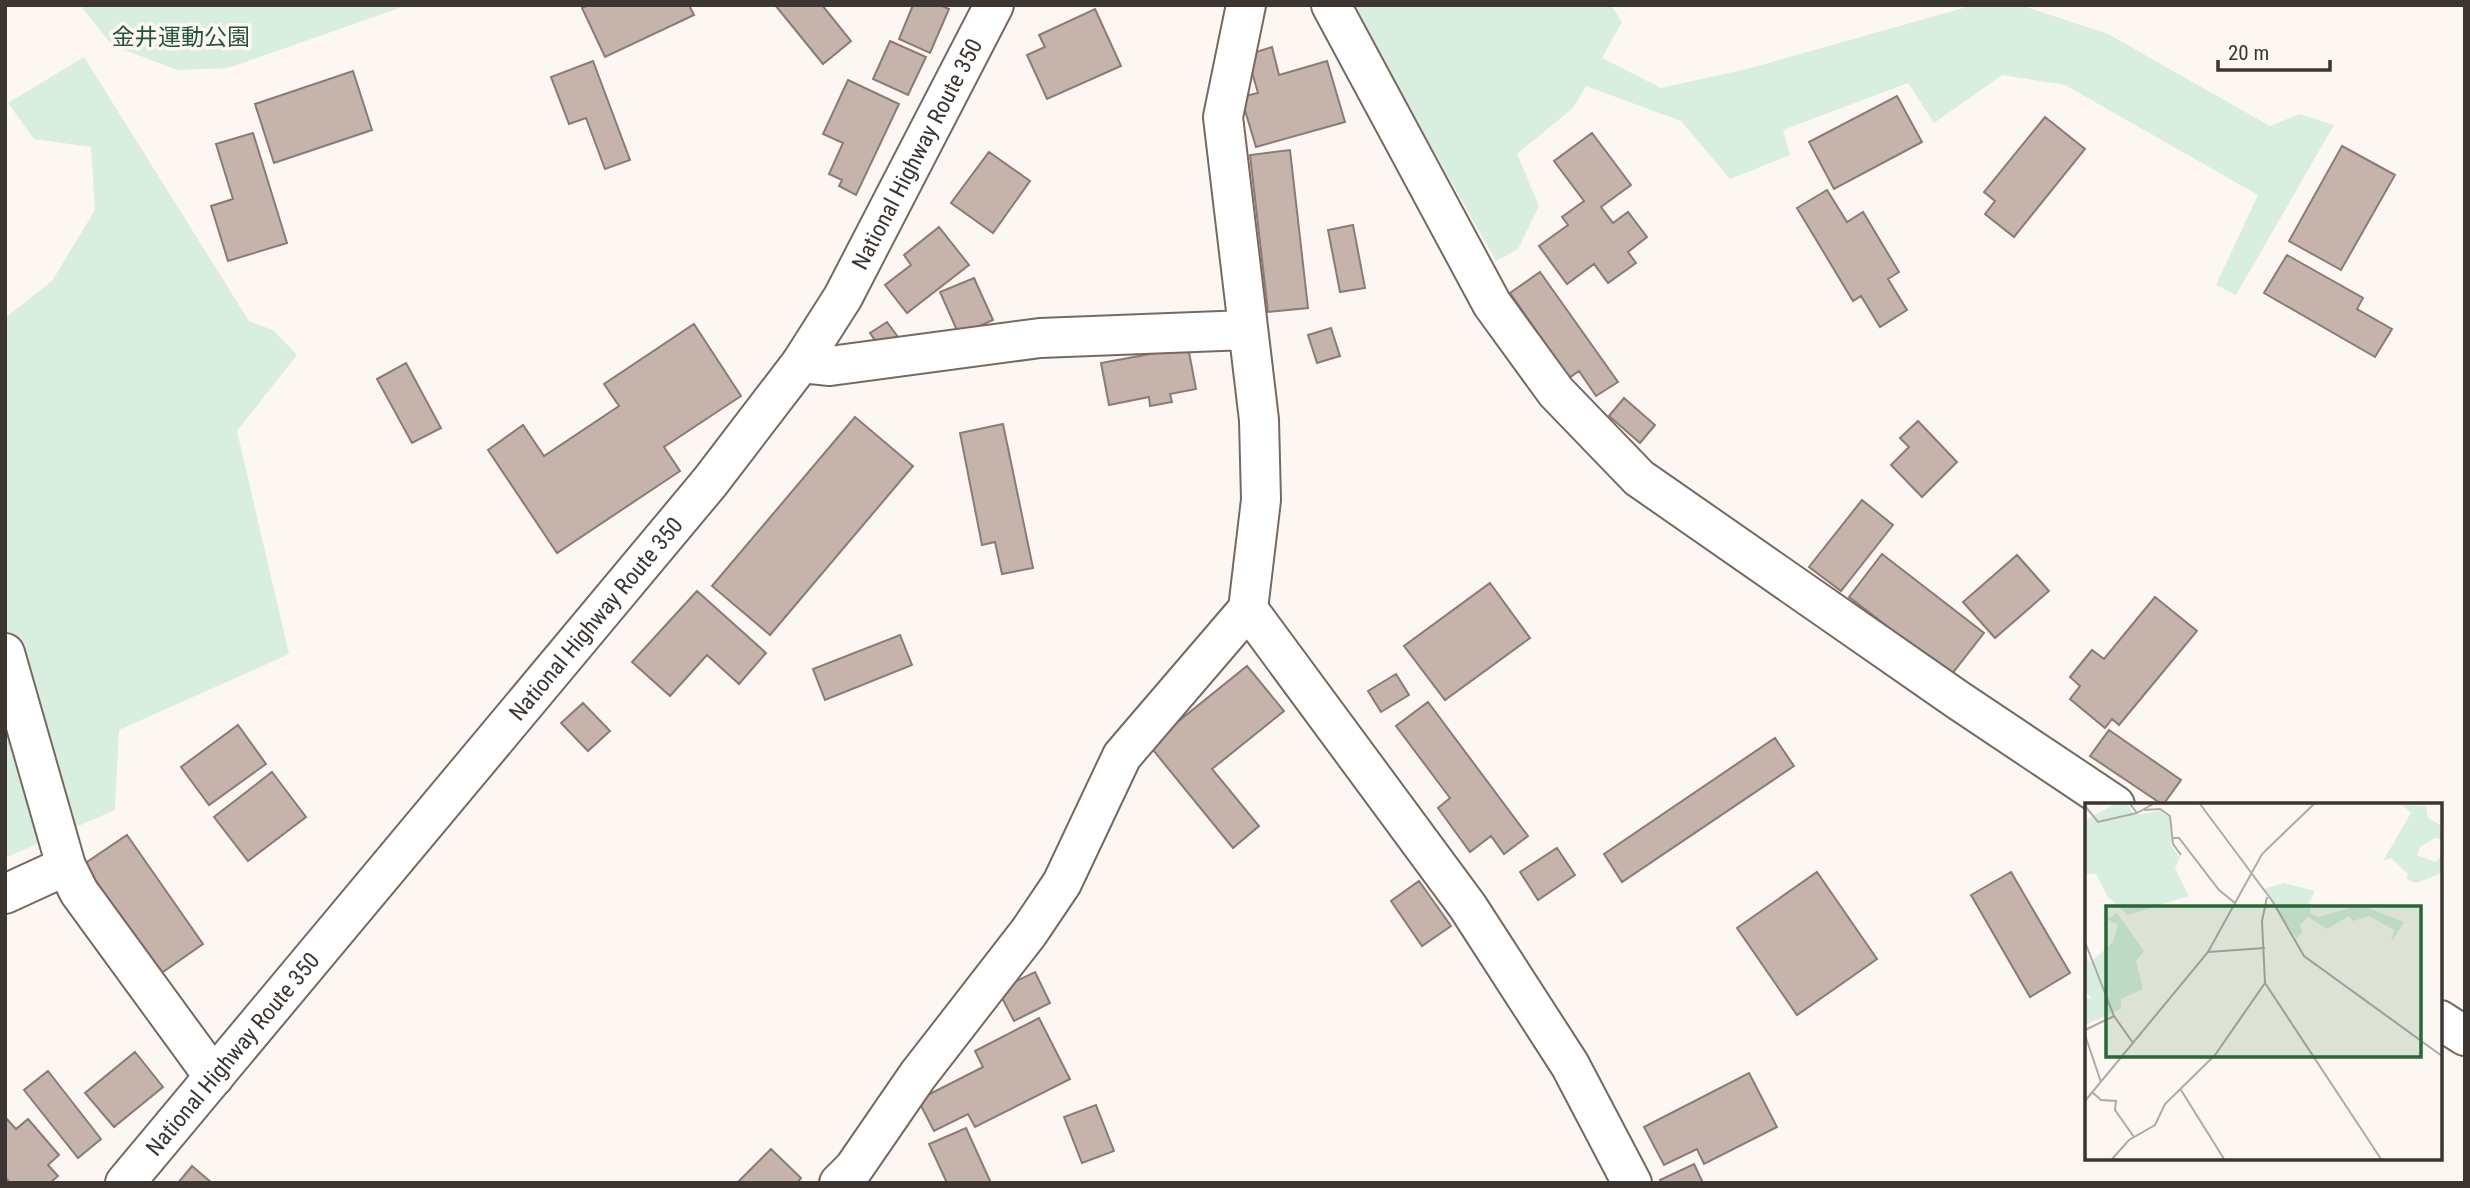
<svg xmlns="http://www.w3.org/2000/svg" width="2470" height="1188" font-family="'Roboto Condensed','Noto Sans JP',sans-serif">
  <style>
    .green { fill: #d8eede }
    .building { fill: #c5b3ac; stroke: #8b7b74; stroke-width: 2 }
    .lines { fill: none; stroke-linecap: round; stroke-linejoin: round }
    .minor-casing { stroke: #776961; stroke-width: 42 }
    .highway-casing { stroke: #776961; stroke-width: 42 }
    .minor { stroke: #fff; stroke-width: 38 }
    .highway { stroke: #fff; stroke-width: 38 }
    .labels { text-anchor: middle; stroke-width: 7; stroke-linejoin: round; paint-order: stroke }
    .park-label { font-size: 23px; fill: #215535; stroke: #fdf7f3 }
    .street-label { font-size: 23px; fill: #3c3632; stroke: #fdf7f3 }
    .inset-road { fill: none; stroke: #b0aaa6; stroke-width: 2 }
    .view { fill: #266934; fill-opacity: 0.15; stroke: #266934; stroke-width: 3.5 }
    .inset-edge { fill: none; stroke: #3c3632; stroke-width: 3.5 }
  </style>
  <rect width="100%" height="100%" fill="#fdf7f3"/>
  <path class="green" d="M80 5H408L228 68 177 70 112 45Z
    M1351 5H1611L1622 22 1602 58 1661 88 1747 69 1974 5H2020L2108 34 2270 126 2300 114 2334 125 2236 295 2216 285 2258 195 2065 85 2002 75 1934 123 1908 83 1783 130 1790 155 1730 179 1681 121 1586 86 1573 108 1517 154 1539 206 1518 249 1496 261Z
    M84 57 249 321 273 330 297 355 237 431 289 654 119 730 115 810 5 858V318L52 281 95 210 91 147 34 139 8 103Z"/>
  <path class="building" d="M588 5H689L694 15 605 57 582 8Z
    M775 5H822L851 41 823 64Z
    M913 5H940L949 9 930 53 899 39Z
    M1095 9 1121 66 1047 99 1027 55 1045 47 1039 35Z
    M890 41 926 57 908 95 873 79Z
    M1272 47 1279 75 1327 61 1345 122 1256 147 1241 97 1258 93 1247 55Z
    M593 61 630 160 605 169 586 118 569 124 551 77Z
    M353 71 372 130 274 163 255 104Z
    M848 80 899 104 856 195 839 186 842 180 829 174 843 143 823 134Z
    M1897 96 1922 142 1834 189 1809 142Z
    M2045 117 2085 149 2014 237 1985 214 1995 201 1984 192Z
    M253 133 287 243 228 261 211 206 233 199 216 144Z
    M1592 133 1631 185 1601 207 1613 223 1628 212 1647 237 1628 252 1636 263 1608 283 1594 264 1567 284 1539 246 1568 225 1562 217 1584 201 1554 161Z
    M2342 146 2395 175 2341 270 2289 241Z
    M1290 150 1308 308 1268 312 1250 155Z
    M989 152 1030 181 993 233 951 203Z
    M1827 190 1847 222 1863 212 1899 272 1888 279 1907 310 1880 327 1861 296 1853 301 1797 208Z
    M1353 225 1365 288 1340 292 1328 230Z
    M939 227 969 265 907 313 885 285 911 265 904 255Z
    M2287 255 2363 298 2357 309 2392 329 2375 357 2264 293Z
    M1540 272 1618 382 1596 396 1579 371 1569 378 1510 293Z
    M974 278 993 320 959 335 940 292Z
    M887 322 898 337 881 349 870 333Z
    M694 324 741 396 664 447 680 471 557 553 488 450 523 425 544 456 619 406 604 384Z
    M1331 328 1340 356 1317 363 1308 335Z
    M1188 347 1196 389 1170 394 1172 402 1150 406 1149 397 1109 405 1101 363Z
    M406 363 441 428 412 443 377 379Z
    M1624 398 1655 425 1640 443 1609 416Z
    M855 417 913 466 770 635 712 586Z
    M1918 421 1957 462 1922 497 1891 465 1909 447 1900 438Z
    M1003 424 1033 568 1002 574 995 542 982 545 960 433Z
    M1862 500 1893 525 1841 591 1809 567Z
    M1882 554 1984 633 1951 675 1849 597Z
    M2017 555 2049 591 1995 638 1963 602Z
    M1490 583 1530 638 1445 700 1404 646Z
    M697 591 766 653 739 684 707 655 670 696 632 662Z
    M2155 597 2197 631 2119 725 2112 719 2105 728 2070 699 2080 686 2070 677 2092 650 2104 659Z
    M900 635 912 665 825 700 813 669Z
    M1247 666 1284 711 1212 769 1259 826 1233 848 1149 745Z
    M1396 674 1409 695 1381 712 1368 691Z
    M1428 702 1528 836 1504 854 1491 836 1470 852 1438 808 1450 798 1396 726Z
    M583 703 610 731 588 751 561 723Z
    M238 725 266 764 209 805 181 767Z
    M2109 730 2181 780 2163 805 2090 756Z
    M1775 738 1794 766 1622 882 1604 854Z
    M272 772 306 817 248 861 214 817Z
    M127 835 203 944 160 974 84 864Z
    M1557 848 1575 875 1538 900 1520 872Z
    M1817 872 1877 959 1797 1015 1737 928Z
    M2011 872 2070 973 2030 997 1971 895Z
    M1419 881 1451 926 1422 946 1391 901Z
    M1035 972 1050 1003 1014 1021 998 990Z
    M1039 1018 1070 1079 975 1127 968 1114 934 1131 918 1100 983 1067 975 1051Z
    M135 1052 163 1087 114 1127 85 1093Z
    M48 1071 101 1139 78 1158 24 1090Z
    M1749 1073 1777 1127 1704 1164 1697 1149 1664 1165 1644 1127Z
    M1096 1105 1114 1151 1082 1163 1064 1117Z
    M5 1117 16 1129 28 1119 59 1155 48 1165 58 1176 50 1183H10L5 1177Z
    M966 1128 991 1183H947L929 1144Z
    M771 1149 801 1178 797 1183H737Z
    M1694 1164 1703 1183H1661L1660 1180Z
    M192 1166 212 1183H178Z"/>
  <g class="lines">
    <defs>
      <path id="minor" d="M1331 5 1492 304 1556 392 1639 478 1958 700 2115 805
        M801 363 830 366 1040 338 1247 330
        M1248 609 1468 907 1570 1065 1632 1183
        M5 653 66 866 79 892 214 1077
        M5 894 66 866
        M2440 1020 2465 1036
        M839 1183 854 1168 918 1075 1029 932 1062 883 1122 756 1248 609 1261 500 1259 420 1223 117 1246 5"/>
      <g id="highway">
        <path id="s1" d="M125 1183 710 482 801 363 843 297 994 5"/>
      </g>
    </defs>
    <use href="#minor" class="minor-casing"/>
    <use href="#highway" class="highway-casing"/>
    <use href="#minor" class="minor"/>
    <use href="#highway" class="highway"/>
  </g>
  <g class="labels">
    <g class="park-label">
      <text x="181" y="45">金井運動公園</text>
    </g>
    <g class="street-label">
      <text dy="8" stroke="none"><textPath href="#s1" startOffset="1302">National Highway Route 350</textPath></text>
      <text dy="8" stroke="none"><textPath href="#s1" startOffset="735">National Highway Route 350</textPath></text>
      <text dy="8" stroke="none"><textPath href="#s1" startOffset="168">National Highway Route 350</textPath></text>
    </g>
  </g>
  <g transform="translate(2085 803)">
    <rect width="357" height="357" fill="#fdf7f3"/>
    <path d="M30 1H42L50 12 75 8 86 15V42L95 55 90 65 104 93 43 112 22 93 11 71H0V17ZM295 1 341 3 343 15 357 23V37L350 35 335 44 332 52 350 59 357 52V70L331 80 322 76 323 71 306 55 298 58 326 10 317 2ZM199 80 230 88 224 99 226 110 233 114 276 102 319 119 306 140 309 127 284 113 268 118 264 113 242 126 223 114 215 122 217 129 212 136 179 86ZM32 110 59 148 51 158 58 186 36 196V206L0 222V196L7 195 0 189V151L5 160 28 139 33 122 22 116Z" fill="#d8eede"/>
    <path class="inset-road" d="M45 1 52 10 68 1M115 1 188 99 219 153 357 253M0 3 13 19 52 10M59 7 75 6 85 13 88 41 96 52M88 35H94L134 87 150 100M0 139 29 213 48 240M123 149 180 145M180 180 296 356M0 227 29 213M0 232 16 279M96 287 139 356M7 289 16 297 31 298 30 307 49 334M0 298 123 149 177 51 229 1M27 356 44 337 70 322 80 301 130 252 180 180 177 118 182 94"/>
    <path class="view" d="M21 103H336V254H21Z"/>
    <rect width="357" height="357" class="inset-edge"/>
  </g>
  <rect width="2470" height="1188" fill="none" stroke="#3c3632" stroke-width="14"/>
  <path d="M2218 60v10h112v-10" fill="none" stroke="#3c3632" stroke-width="3.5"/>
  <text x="2228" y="60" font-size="21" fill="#3c3632" stroke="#fdf7f3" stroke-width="5" paint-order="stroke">20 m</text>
</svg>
